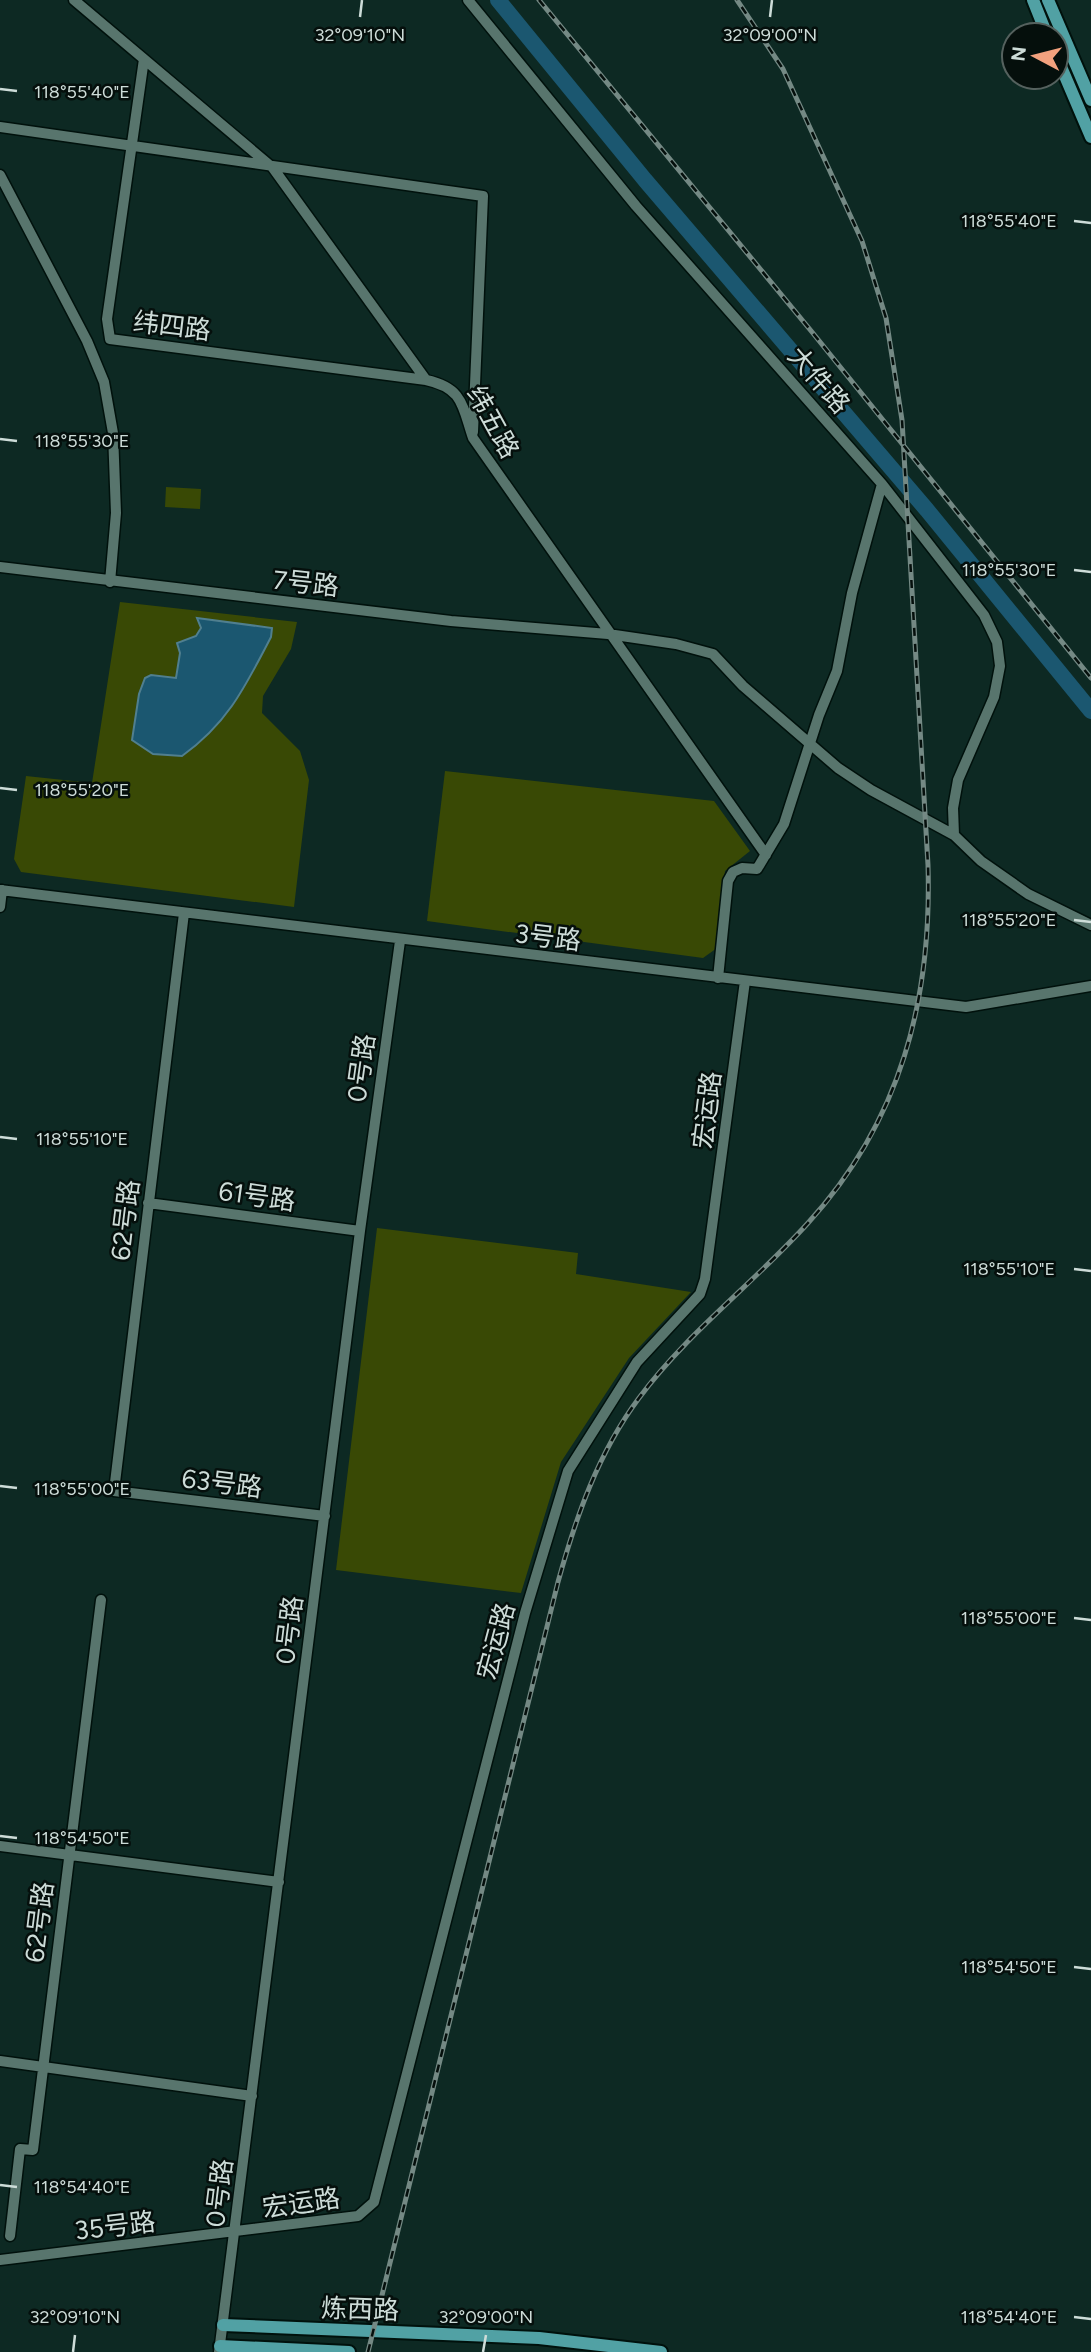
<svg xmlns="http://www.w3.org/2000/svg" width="1091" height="2352" font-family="Figtree,'Noto Sans SC',sans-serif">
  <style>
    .green { fill: #394905 }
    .water { fill: #1b5770; stroke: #507f8f; stroke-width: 2 }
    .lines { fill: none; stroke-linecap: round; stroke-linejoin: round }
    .river { stroke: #1b5770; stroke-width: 16 }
    .minor-casing { stroke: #00110c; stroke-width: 13 }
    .major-casing { stroke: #00110c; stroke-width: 16 }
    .minor { stroke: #58756d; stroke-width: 10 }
    .major { stroke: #51a1a4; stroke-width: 12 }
    .rail-casing { stroke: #748984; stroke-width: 5 }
    .rail { stroke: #050f0c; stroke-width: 2.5; stroke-dasharray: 8; stroke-linecap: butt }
    .ticks { fill: none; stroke: #cddcd8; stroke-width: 2.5 }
    .labels { text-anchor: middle; stroke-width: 5; stroke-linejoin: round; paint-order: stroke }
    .street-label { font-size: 26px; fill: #cddcd8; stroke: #050f0c }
    .ticks-label { font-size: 18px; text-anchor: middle; fill: #cddcd8; stroke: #050f0c; stroke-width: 5; stroke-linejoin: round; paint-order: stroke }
  </style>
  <rect width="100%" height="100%" fill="#0d2923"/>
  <path class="green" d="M166 487 201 489 200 509 165 507Z
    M120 602 297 622 291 649 263 696 262 713 300 751 309 780 294 907 21 872 14 859 26 776 92 783Z
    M445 771 714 801 750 851 725 871 717 948 703 958 427 921Z
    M377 1228 578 1253 576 1274 691 1292 629 1358 561 1462 521 1593 336 1570Z"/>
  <path class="water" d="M197 618 272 628 271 637C245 687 228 723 182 756L153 754 132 740 139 694 145 678 151 675 176 678 180 653 177 643 196 636 201 628Z"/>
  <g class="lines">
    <path class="river" d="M498 0 645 180 927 510 1091 711"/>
    <defs>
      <path id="minor" d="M74 0 273 168 426 380C463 388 462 405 473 438L766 855
        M468 0 636 206 882 484 984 615 997 642 1000 666 994 697 958 780 953 808 954 835
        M144 59 107 319 110 339 426 380
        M0 127 483 196 473 432
        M0 175 87 341 104 382 113 433 116 513 110 582
        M0 567 451 621 608 634 676 644 713 654 743 686 838 768 871 790 954 835 981 861 1028 894 1091 925
        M0 890 966 1007 1091 986
        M0 907 2 890
        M184 913 114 1491 325 1516
        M718 978 728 881 733 872 742 868 757 869 784 824 819 715 837 671 852 593 882 484
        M148 1203 360 1231
        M0 1846 279 1882
        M0 2061 252 2096
        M10 2236 20 2149 33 2150 101 1600
        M0 2260 358 2216 374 2202 525 1613 568 1471 637 1362 700 1294 705 1279 745 981
        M219 2352 360 1231 400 941"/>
      <path id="major" d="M1033 0 1047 35
        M1048 0 1091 100
        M1056 55 1091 137
        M223 2325 539 2338 661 2352
        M220 2346 349 2352"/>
    </defs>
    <use href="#minor" class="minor-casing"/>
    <use href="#major" class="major-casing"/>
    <use href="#minor" class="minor"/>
    <use href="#major" class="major"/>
    <defs>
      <path id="rail" d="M539 0 812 332 1091 678
        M368 2352 558 1582C576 1517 598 1453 639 1398 687 1333 754 1283 808 1223 901 1121 932 999 928 865L902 420 886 318 862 241 783 69 737 0"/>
    </defs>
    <use href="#rail" class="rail-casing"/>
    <use href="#rail" class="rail"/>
  </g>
  <path class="ticks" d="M360 17 362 0M770 17 772 0M0 89 17 91M1074 221 1091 223M0 439 17 441M1074 570 1091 572M0 788 17 790M1074 920 1091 922M0 1137 17 1139M1074 1269 1091 1271M0 1486 17 1488M1074 1618 1091 1620M0 1836 17 1838M1074 1967 1091 1969M0 2185 17 2187M1074 2317 1091 2319M73 2352 75 2335M483 2352 486 2335"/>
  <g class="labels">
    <g class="street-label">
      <text transform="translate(172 326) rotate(7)" y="9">纬四路</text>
      <text transform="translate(819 380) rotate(49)" y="9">大件路</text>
      <text transform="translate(493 422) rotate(61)" y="9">纬五路</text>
      <text transform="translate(306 583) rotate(6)" y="9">7号路</text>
      <text transform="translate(548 937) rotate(7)" y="9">3号路</text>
      <text transform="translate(361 1068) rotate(-82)" y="9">0号路</text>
      <text transform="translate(707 1110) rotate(-83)" y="9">宏运路</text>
      <text transform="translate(257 1196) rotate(8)" y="9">61号路</text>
      <text transform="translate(125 1220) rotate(-83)" y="9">62号路</text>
      <text transform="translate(222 1483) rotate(7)" y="9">63号路</text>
      <text transform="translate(289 1630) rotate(-83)" y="9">0号路</text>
      <text transform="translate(496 1641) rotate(-75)" y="9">宏运路</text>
      <text transform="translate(39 1922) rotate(-83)" y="9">62号路</text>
      <text transform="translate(219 2193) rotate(-83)" y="9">0号路</text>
      <text transform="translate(301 2203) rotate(-8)" y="9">宏运路</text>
      <text transform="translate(115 2226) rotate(-7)" y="9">35号路</text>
      <text transform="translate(360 2309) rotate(2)" y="9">炼西路</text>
    </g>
  </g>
  <g class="ticks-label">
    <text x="360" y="41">32°09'10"N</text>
    <text x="770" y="41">32°09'00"N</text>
    <text x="82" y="98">118°55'40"E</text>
    <text x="1009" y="227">118°55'40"E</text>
    <text x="82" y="447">118°55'30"E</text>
    <text x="1009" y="576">118°55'30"E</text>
    <text x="82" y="796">118°55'20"E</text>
    <text x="1009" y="926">118°55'20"E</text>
    <text x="82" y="1145">118°55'10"E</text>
    <text x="1009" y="1275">118°55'10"E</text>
    <text x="82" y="1495">118°55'00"E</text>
    <text x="1009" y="1624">118°55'00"E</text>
    <text x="82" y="1844">118°54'50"E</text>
    <text x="1009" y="1973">118°54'50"E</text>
    <text x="82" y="2193">118°54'40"E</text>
    <text x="1009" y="2323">118°54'40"E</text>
    <text x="75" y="2323">32°09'10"N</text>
    <text x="486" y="2323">32°09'00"N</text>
  </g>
  <g transform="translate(1035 56) rotate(277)"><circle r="33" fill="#050f0c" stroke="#55615e" stroke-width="2"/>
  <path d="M0-5L12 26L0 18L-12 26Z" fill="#f2a17e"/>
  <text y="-10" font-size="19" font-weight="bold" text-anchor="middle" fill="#cddcd8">N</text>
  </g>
</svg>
